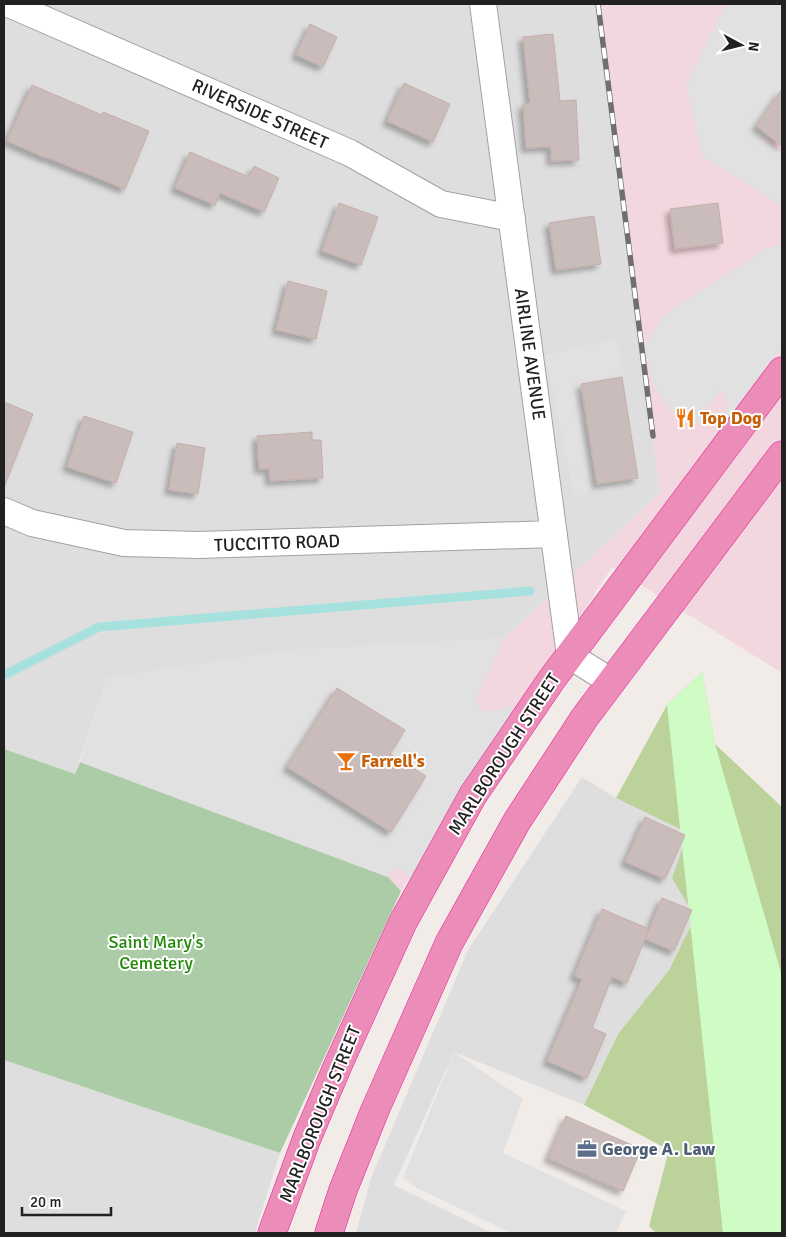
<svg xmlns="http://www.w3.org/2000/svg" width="786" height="1237" font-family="Signika,sans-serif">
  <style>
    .residential { fill: #dfdedf }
    .commercial { fill: #f3d7de }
    .forest { fill: #bbd39b }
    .cemetery { fill: #accca8 }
    .park { fill: #cffcc5 }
    .parking { fill: #e1e1e1; fill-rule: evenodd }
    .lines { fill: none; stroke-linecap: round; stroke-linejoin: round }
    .stream { stroke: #a7e1de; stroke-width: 9 }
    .building { fill: #cabcbb; stroke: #c5aea9; filter: url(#shadow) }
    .street-casing { stroke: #a2a2a2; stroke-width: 28 }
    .highway-casing { stroke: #e4209a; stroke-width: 29 }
    .street { stroke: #fff; stroke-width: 26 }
    .highway { stroke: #ec8db9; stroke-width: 28 }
    .rail-casing { stroke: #6f6f6f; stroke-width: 5.5 }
    .rail { stroke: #fff; stroke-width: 4; stroke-dasharray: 11; stroke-linecap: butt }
    .labels { text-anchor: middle; stroke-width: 4; stroke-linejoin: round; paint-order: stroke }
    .street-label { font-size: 18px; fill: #212121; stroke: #fff }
    .food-label { font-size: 18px; font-weight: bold; fill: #c56008; stroke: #fff; text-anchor: start }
    .park-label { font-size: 18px; fill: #1f8906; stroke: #fff }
    .service-label { font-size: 18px; font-weight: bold; fill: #4e5e75; stroke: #fff; text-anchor: start }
  </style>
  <defs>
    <filter id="shadow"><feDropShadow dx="-4.5" dy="4.5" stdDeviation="2.5" flood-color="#0004"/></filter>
  </defs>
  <rect width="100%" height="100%" fill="#f2ece8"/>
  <path class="residential" d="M4 4H598L660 493 505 638 294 650 107 678 75 774 4 749Z
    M582 777 616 798 688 833 695 917 669 970 618 1034 584 1105 454 1052 394 1185 492 1233H356L371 1178 468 950Z
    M4 1060 280 1153 255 1233H4Z"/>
  <path class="commercial" d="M598 4H782V673L612 567 401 891 388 877 80 762 107 678 294 650 505 638 660 493Z"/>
  <path class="forest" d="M702 672 715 744 782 807V1233H656L649 1226 669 1150 584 1105 618 1034 669 970 695 917 672 878 688 833 616 798 667 705Z"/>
  <path class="cemetery" d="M4 749 75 774 80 762 388 877 401 891 280 1153 4 1060Z"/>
  <path class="park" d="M702 672 715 744 782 976V1233H723L667 705Z"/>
  <path class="parking" d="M726 4H782V95L779 93 756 126 767 134 764 139 782 152V206L702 156 686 85Z
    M781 244H782V347L727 421 724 420 727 407 726 398 725 393 720 391 694 428 670 411 654 387 644 348 664 315 750 259 767 248Z
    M617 339 623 373 581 384 597 484 575 500 545 355Z
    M505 638 475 700 484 712 512 706 511 714 471 775 410 880 404 870 394 869 388 877 80 762 107 678 294 650ZM337 688 405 730 390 754 426 776 391 831 288 767Z
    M454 1052 523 1099 503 1153 626 1211 616 1233H511L415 1187 403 1178Z"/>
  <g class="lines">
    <path class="stream" d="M4 675 99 627 530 591"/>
  </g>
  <path class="building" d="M310 24 337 37 323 67 296 55Z
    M553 34 560 101 576 100 579 160 551 161V147L526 148 523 104 530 103 523 37Z
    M404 83 450 104 433 142 387 121Z
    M32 85 102 115 103 112 149 131 125 189 46 157V158L7 141Z
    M782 89V146L756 126Z
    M190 152 249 177 254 166 279 178 264 212 220 193 215 205 175 188Z
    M339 203 378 217 361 265 322 251Z
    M718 203 723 243 675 249 670 209Z
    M594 216 601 264 556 270 549 223Z
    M288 281 327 291 316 339 276 330Z
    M622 377 638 478 597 484 581 384Z
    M4 402 33 414 5 485 4 484Z
    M84 416 133 432 116 483 67 467Z
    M312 432V440H321L323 478 270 481 269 469H259L257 436Z
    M177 443 205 448 198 494 169 490Z
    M337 688 405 730 390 754 426 776 391 832 287 767Z
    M645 817 685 835 665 879 625 862Z
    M662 898 692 910 674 951 645 939Z
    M602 909 649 929 627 983 612 977 592 1028 606 1034 587 1078 547 1061 582 979 574 976Z
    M566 1116 641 1149 623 1191 548 1158Z"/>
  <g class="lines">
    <defs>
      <path id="street" d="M9 4 350 153 441 204 512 218
        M483 4 570 656 612 682
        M4 511 32 523 124 543 198 545 554 534"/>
      <path id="highway" d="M272 1233 307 1138 338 1065 403 922 473 795 552 679 782 371
        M329 1233 343 1190 375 1110 449 943 517 821 585 717 782 455"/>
    </defs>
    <use href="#street" class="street-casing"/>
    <use href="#highway" class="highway-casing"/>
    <use href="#street" class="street"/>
    <use href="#highway" class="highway"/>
    <defs>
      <path id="rail" d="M598 4 653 436"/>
    </defs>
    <use href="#rail" class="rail-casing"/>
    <use href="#rail" class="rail"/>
  </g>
  <defs>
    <symbol id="restaurant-bare" viewBox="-9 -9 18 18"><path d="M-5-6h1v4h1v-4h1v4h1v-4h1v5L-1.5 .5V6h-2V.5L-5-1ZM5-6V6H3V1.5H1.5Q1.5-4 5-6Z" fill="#e8710a" stroke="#fff" stroke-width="2.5" paint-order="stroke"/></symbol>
    <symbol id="bar-bare" viewBox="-9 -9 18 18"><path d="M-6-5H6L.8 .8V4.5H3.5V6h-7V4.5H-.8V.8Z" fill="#e8710a" stroke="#fff" stroke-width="2.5" paint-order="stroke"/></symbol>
    <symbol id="office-bare" viewBox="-9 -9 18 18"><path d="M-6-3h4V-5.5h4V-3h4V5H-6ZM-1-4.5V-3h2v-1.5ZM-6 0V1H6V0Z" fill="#5c6f8a" stroke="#fff" stroke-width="2.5" paint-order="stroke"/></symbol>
  </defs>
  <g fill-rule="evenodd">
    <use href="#restaurant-bare" x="671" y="404" width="28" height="28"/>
    <use href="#bar-bare" x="332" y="747" width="28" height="28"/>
    <use href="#office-bare" x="573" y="1135" width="28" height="28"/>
  </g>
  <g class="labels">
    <g class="street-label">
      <text transform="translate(260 114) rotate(24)" y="6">RIVERSIDE STREET</text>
      <text transform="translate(530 354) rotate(82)" y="6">AIRLINE AVENUE</text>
      <text transform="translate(277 543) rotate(-2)" y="6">TUCCITTO ROAD</text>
      <text transform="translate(504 754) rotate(-57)" y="6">MARLBOROUGH STREET</text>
      <text transform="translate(320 1114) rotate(-68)" y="6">MARLBOROUGH STREET</text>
    </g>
    <g class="food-label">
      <text x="700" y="424">Top Dog</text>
      <text x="361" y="767">Farrell's</text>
    </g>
    <g class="park-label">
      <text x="156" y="948">Saint Mary's<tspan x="156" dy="21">Cemetery</tspan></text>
    </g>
    <g class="service-label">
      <text x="602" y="1155">George A. Law</text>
    </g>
  </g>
  <rect width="786" height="1237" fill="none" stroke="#212121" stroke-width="10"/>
  <g transform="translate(741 45) rotate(97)" stroke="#ffffff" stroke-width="4" paint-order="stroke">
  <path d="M0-4L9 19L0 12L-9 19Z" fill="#212121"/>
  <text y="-8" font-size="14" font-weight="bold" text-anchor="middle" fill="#212121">N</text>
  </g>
  <path d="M22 1207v8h89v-8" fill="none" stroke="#212121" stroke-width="2.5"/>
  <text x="30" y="1207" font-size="15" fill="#212121" stroke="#ffffff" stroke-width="4" paint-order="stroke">20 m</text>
</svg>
